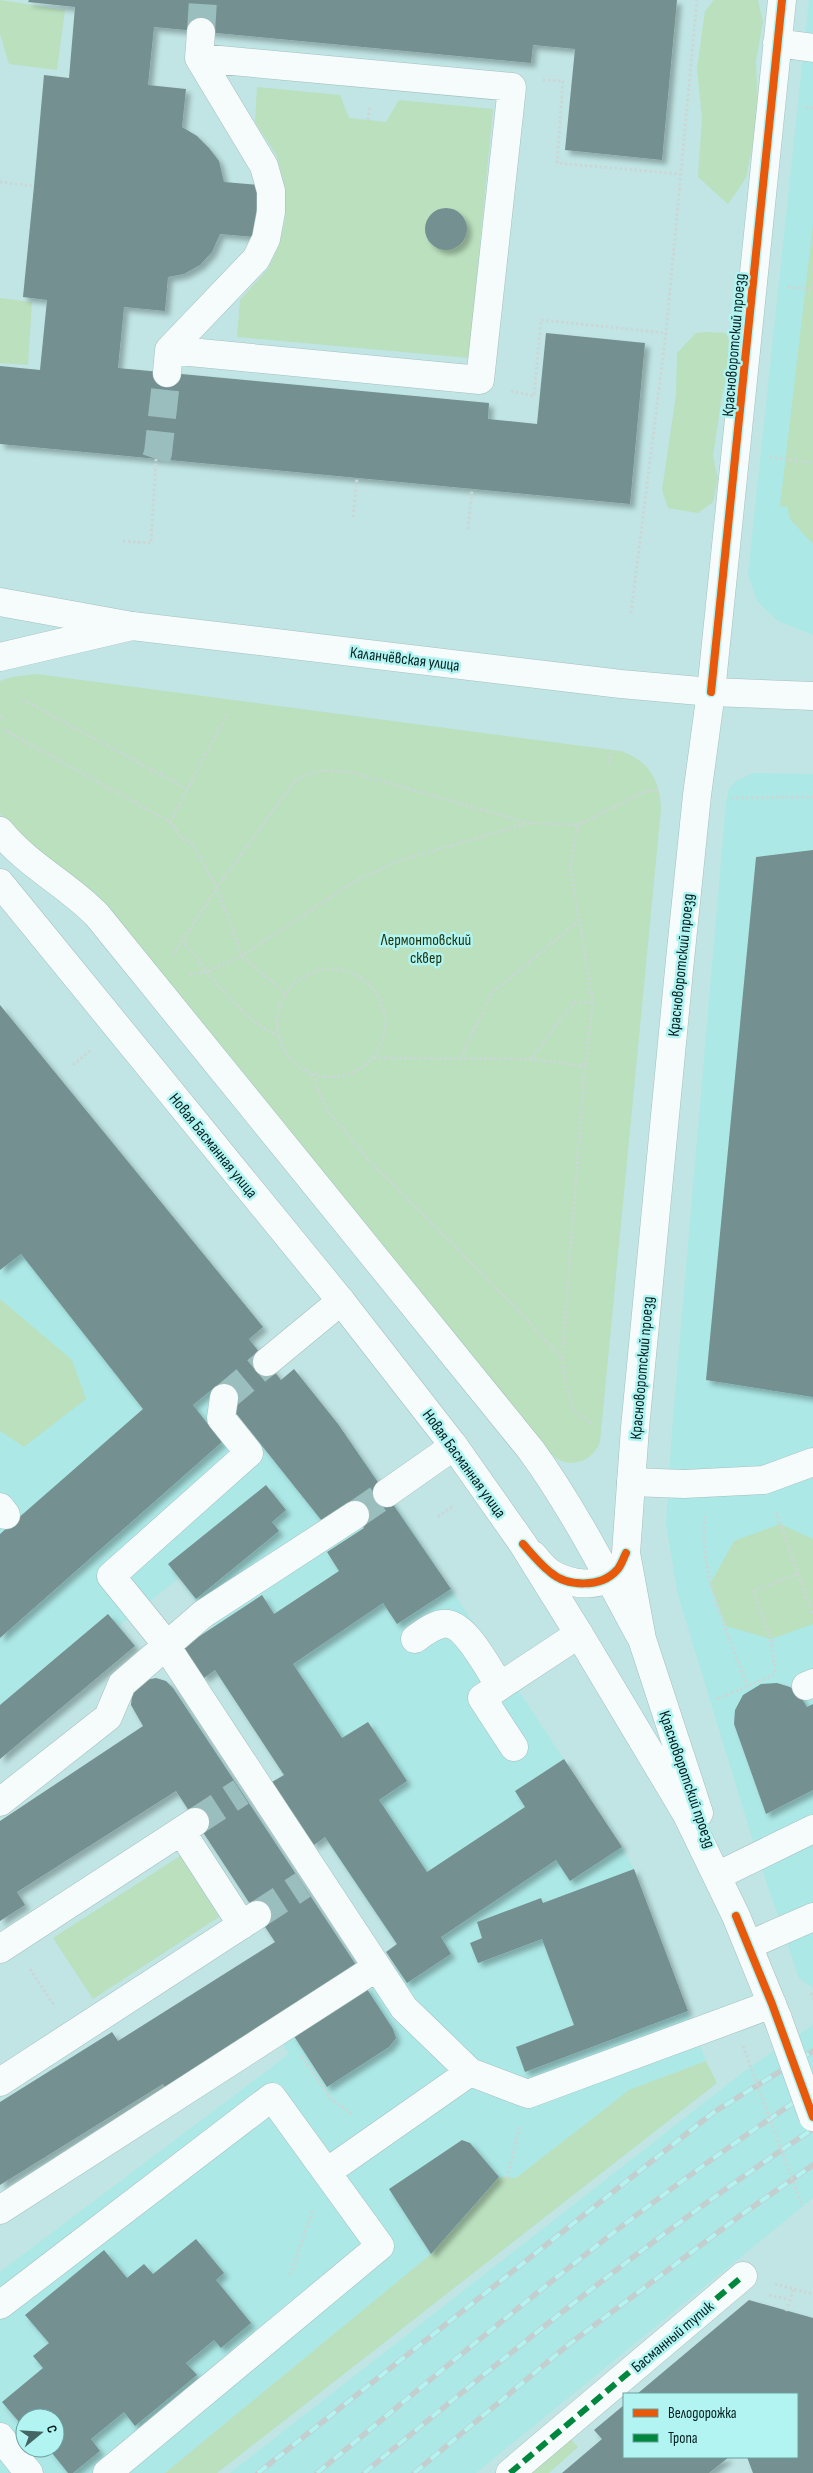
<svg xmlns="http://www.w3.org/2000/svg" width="813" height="2473" font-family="'Sofia Sans Condensed',sans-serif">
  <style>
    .built { fill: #ace8e6; fill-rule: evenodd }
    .green { fill: #bae0be }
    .building { fill: #759091; filter: url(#shadow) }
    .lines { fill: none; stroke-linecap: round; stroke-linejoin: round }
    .minor-tunnel { stroke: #9abdbd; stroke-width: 28; stroke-dasharray: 28 14; stroke-linecap: butt }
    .minor-casing { stroke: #a3c0bf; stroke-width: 29 }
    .major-casing { stroke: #a3c0bf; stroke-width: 29 }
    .path { stroke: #cbd7d6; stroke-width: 3; stroke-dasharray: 2.5 2.5; stroke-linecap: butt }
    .minor { stroke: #f6fbfb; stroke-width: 28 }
    .major { stroke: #f6fbfb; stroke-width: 28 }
    .rail-casing { stroke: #c3cfcf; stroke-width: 5.5 }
    .rail { stroke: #b1f4f2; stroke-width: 4; stroke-dasharray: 11; stroke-linecap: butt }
    .major-bridge-casing { stroke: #a3c0bf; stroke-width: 29; stroke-linecap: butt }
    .path-bridge { stroke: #cbd7d6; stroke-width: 3; stroke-dasharray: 2.5 2.5; stroke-linecap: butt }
    .major-bridge { stroke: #f6fbfb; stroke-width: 28 }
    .quiet { stroke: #00873e; stroke-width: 6; stroke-dasharray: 12 6; stroke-linecap: butt }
    .cycleway-casing { stroke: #b1f4f2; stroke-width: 11 }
    .cycleway { stroke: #e8590c; stroke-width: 8 }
    .labels { text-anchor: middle; stroke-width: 5; stroke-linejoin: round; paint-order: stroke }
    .street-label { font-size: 16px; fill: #031f1f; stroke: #b1f4f2 }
    .park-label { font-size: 16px; fill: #1c320a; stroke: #b1f4f2 }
  </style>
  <defs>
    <filter id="shadow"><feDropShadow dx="4.5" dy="4.5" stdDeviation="2.5" flood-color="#0004"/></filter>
  </defs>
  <rect width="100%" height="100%" fill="#c0e5e4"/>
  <path class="built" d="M809 0H813V635L778 621 757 601 748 574Z
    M754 773 813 774V1988L799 1978 756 1851 678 1595 666 1524 672 1431 726 803 729 789 736 781Z
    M0 1005 263 1327 249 1340 281 1380 294 1369 338 1424 396 1506 622 1847 634 1869 706 2061 629 2090 516 2178 499 2177 431 2254 165 2473H0V2272L289 2054 280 2039 395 1966 386 1952 396 1944 325 1838 314 1845 272 1782 284 1774 215 1671 204 1678 183 1647 214 1627 179 1578 119 1626 135 1646 0 1759ZM25 2418H55V2448H25Z
    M813 2025V2198L476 2473H230L746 2070Z"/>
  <path class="green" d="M0 0 65 10 57 70 9 64 0 34Z
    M714 0H758L763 22 756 61 758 118 746 178 728 204 698 177 702 118 697 69 705 11Z
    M257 87 340 95 349 118 386 122 399 100 493 109 469 358 237 337 240 300 268 269 279 246 285 220V188L277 156 255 122Z
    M813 224V544L789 518 788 507 780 506Z
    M0 298 32 302 28 365 0 363Z
    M706 332 726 333 733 351 722 396 713 456 718 479 713 502 698 513 668 508 662 490 676 395 677 353 696 333Z
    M36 674 621 751C649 761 660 780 661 809L600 1442C592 1463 568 1470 551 1454L106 905 94 892 48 862 14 833 0 814V681L12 677Z
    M0 1299 72 1360 86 1399 24 1447 0 1431Z
    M780 1524 813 1539V1624L771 1639 726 1626 710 1584 734 1541Z
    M180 1856 219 1917 93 1999 53 1938Z
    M706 2061 717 2083 217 2473H165L431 2254 499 2177 516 2178 629 2090Z
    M569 2437 578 2447 549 2473H528Z"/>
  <path class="building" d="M29 0H677L662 160 565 150 575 49 533 45 531 63 154 27 148 85 186 89 182 127 197 136 209 148 219 161 224 182 259 185 254 237 220 234 212 252 200 265 184 274 168 277 165 311 124 307 118 368 489 403 488 419 537 424 546 333 645 343 630 504 0 444V366L40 370 47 300 23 297 34 186 44 75 69 78 75 7 28 2Z
    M425 229a21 21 0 1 1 42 0a21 21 0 1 1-42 0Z
    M813 850V1397L706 1380 756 857Z
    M0 1005 263 1327 249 1339 281 1380 294 1369 338 1424 451 1589 397 1624 383 1603 293 1664 342 1738 368 1722 407 1781 379 1800 427 1872 525 1807 515 1791 564 1759 622 1847 570 1881 556 1860 441 1937 451 1954 407 1983 386 1952 397 1944 325 1837 314 1845 272 1782 284 1775 215 1670 204 1678 183 1647 262 1595 274 1614 339 1571 327 1552 364 1528 355 1515 326 1526 215 1387 193 1405 222 1442 0 1638V1534L143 1409 21 1254 0 1270Z
    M266 1485 286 1510 272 1522 279 1531 196 1599 168 1564Z
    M108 1614 135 1646 0 1759V1705Z
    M156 1678 166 1681 173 1688 358 1968 167 2091 163 2084 0 2185V2102L112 2032 118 2041 275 1942 176 1791 17 1892 25 1905 0 1921V1821L143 1726 131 1705 132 1694 137 1685 146 1680Z
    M777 1683 790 1687 799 1694 807 1707 813 1704V1790L766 1814 734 1724 735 1710 743 1695 761 1684Z
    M634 1869 688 2011 525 2072 516 2047 574 2025 542 1939 478 1963 470 1943 482 1938 477 1922 541 1898 543 1903Z
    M365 1986 393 2029 396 2038 389 2047 327 2087 292 2033Z
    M462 2140 470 2143 499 2177 431 2254 389 2189Z
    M196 2239 224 2273 216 2280 251 2323 221 2348 214 2340 186 2363 197 2375 135 2426 124 2412 91 2439 100 2451 73 2473H68L48 2448H55V2418H25V2429L2 2402 43 2368 33 2356 49 2343 25 2315 104 2250 127 2278 144 2264 153 2274Z
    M749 2300 813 2318V2473H753L747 2457H797V2394H637Z
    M624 2405V2457H729L709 2473H562L602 2439 594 2430Z"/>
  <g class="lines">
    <path class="minor-tunnel" d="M201 32 203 0
      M156 459 158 453 167 373
      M224 1398 267 1362
      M355 1515 387 1493
      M195 1822 241 1792
      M257 1915 303 1885"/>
    <defs>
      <path id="minor" d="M777 43 813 48
        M169 350 480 380 512 87 199 58
        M167 373 169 350 256 259 266 239 271 212V191L264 166 199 58 201 32
        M0 657 132 626
        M711 692 782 0
        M0 831C27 865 67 884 97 915L531 1450C573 1508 605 1571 639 1634
        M267 1362 341 1301
        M631 1482 684 1484 764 1480 813 1462
        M387 1493 454 1446
        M0 1507 6 1515
        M355 1515 203 1614 166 1646 404 2008 470 2072 528 2094 772 2004
        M533 1555C538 1561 545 1570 552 1574 573 1586 608 1590 620 1565
        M415 1639C423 1633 432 1626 442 1624 464 1619 488 1669 500 1686
        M167 1645 111 1576 249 1453 221 1418 224 1398
        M806 1686 813 1683
        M514 1747 482 1698 579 1634
        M0 1802 108 1717 122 1684 166 1646
        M181 1831 242 1925
        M721 1874 813 1829
        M749 1945 813 1917
        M0 1949 195 1822
        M0 2082 257 1915
        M327 2172 470 2072
        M0 2210 377 1967
        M0 2305 272 2097 380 2246 107 2473
        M0 2437 29 2473
        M510 2473 743 2276"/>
      <path id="major" d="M0 602 132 626 621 684 711 692 813 696
        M0 883 341 1301 454 1446 523 1544 579 1634 686 1813 736 1916 778 2019
        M699 1813 642 1639 626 1553 635 1428 679 970 697 795 711 692"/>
    </defs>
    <use href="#minor" class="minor-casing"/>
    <use href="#major" class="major-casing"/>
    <path class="path" d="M543 80 563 81 557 163 680 174
      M806 107 813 108
      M368 120 370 106
      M0 182 34 186
      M788 287 813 289
      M511 391 534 396 541 320 666 333
      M770 457 813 463
      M353 517 357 478
      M468 529 472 489
      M123 541 151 543 156 459
      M631 613 666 333 697 0
      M23 700 187 789
      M0 716 5 719
      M4 730 170 822 181 837 191 842 217 888 242 956 286 994
      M609 764 611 750
      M731 798 813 797
      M170 822 228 712
      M578 825 570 866 593 1002 585 1066 562 1359 566 1386 574 1411 593 1424
      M182 940C211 976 238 1016 279 1037
      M173 955 217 888 294 782C314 769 325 770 349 772L529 823
      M277 1023a54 54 0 1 1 108 0a54 54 0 1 1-108 0Z
      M189 975 208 971 242 956 355 881 398 861 529 823 578 825 648 790 659 791
      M374 1058 531 1059 585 1066
      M531 1058 573 1003 593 1002
      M460 1059 492 993 579 920
      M73 1065 91 1050
      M312 1074 326 1109 366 1157 519 1311 562 1359
      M776 1512 813 1615
      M705 1516C698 1574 728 1632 747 1686
      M438 1517 453 1506
      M775 1672 771 1639 753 1591 798 1574
      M717 1699 774 1675
      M30 1969 55 2007
      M811 1993 813 1999
      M301 2056 331 2099 352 2114
      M507 2178 520 2126
      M290 2275 313 2210
      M775 2284 813 2294
      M769 2295 790 2300
      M786 2311 794 2289"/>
    <use href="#minor" class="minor"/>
    <use href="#major" class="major"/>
    <defs>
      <path id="rail" d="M258 2473 714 2112 813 2051
        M317 2473C478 2341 638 2204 813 2090
        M364 2473C509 2353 656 2233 813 2129
        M414 2473 568 2345 741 2215 813 2165"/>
    </defs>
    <use href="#rail" class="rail-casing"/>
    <use href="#rail" class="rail"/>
    <defs>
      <path id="major-bridge" d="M778 2019 813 2117"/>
    </defs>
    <use href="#major-bridge" class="major-bridge-casing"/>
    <path class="path-bridge" d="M743 2046 802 2206"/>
    <use href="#major-bridge" class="major-bridge"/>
    <path class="quiet" d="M510 2473 743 2276"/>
    <defs>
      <path id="cycleway" d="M711 692 782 0
        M523 1544C532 1554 540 1564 550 1572 567 1587 601 1588 617 1570 621 1566 623 1559 626 1553
        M736 1916 772 2004 813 2117"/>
    </defs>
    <use href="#cycleway" class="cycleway-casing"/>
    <use href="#cycleway" class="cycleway"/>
  </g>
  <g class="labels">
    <g class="street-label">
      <text transform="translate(733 345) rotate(-85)" y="6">Красноворотский проезд</text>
      <text transform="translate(405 658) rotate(7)" y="6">Каланчёвская улица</text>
      <text transform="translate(680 965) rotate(-84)" y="6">Красноворотский проезд</text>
      <text transform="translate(214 1145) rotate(51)" y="6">Новая Басманная улица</text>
      <text transform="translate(641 1368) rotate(-85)" y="6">Красноворотский проезд</text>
      <text transform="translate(465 1463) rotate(54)" y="6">Новая Басманная улица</text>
      <text transform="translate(688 1779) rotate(71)" y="6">Красноворотский проезд</text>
      <text transform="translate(672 2336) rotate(-40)" y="6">Басманный тупик</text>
    </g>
    <g class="park-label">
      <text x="426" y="945">Лермонтовский<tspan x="426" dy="18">сквер</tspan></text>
    </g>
  </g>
  <rect x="623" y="2393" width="175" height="65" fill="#b1f4f2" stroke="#6b9f9e"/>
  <rect x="633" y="2409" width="25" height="8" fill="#e8590c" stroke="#6b9f9e"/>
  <text x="668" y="2418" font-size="15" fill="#031f1f">Велодорожка</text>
  <rect x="633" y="2434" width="25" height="8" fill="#00873e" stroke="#6b9f9e"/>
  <text x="668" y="2443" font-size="15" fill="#031f1f">Тропа</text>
  <g transform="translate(40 2433) rotate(72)"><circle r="24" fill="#b1f4f2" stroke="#6b9f9e"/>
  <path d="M0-4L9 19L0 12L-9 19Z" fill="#456464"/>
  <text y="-8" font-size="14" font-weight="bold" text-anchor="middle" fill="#031f1f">С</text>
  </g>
</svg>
